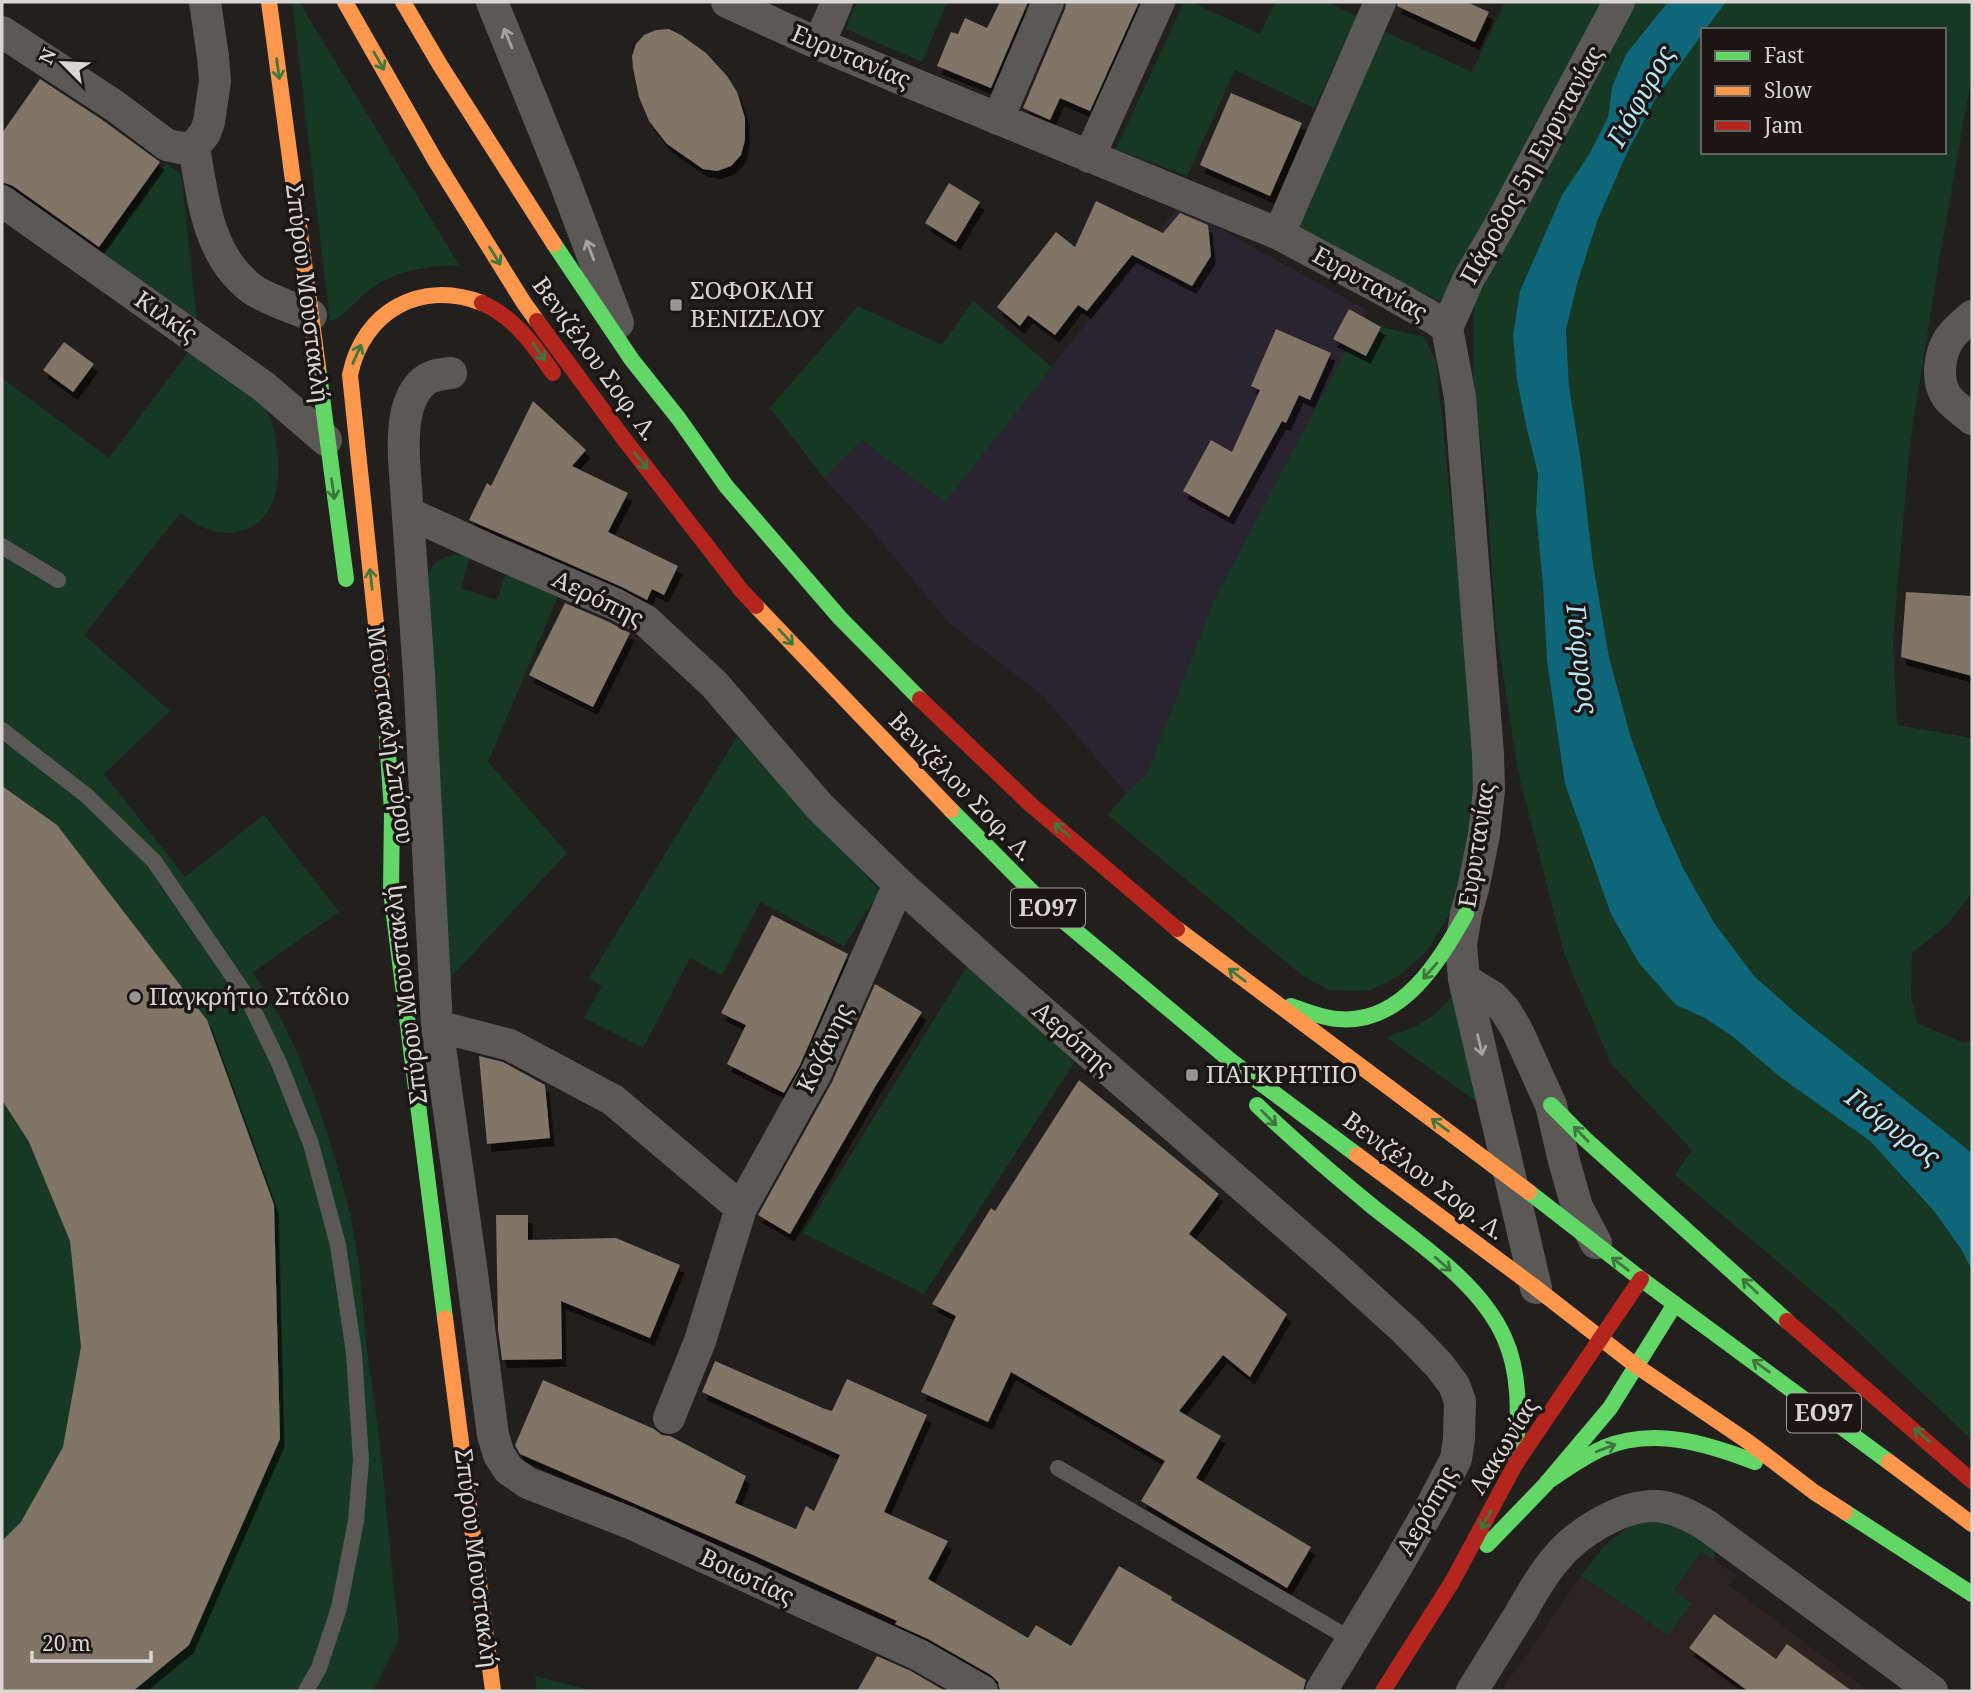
<svg xmlns="http://www.w3.org/2000/svg" width="1974" height="1693" font-family="'Noto Serif',serif">
  <style>
    .commercial { fill: #2a2330 }
    .built { fill: #2d231f }
    .green { fill: #173923 }
    .water { fill: #0e6679 }
    .building { fill: #807466; filter: url(#shadow) }
    .lines { fill: none; stroke-linecap: round; stroke-linejoin: round }
    .lane { stroke: #5a5958; stroke-width: 16 }
    .street { stroke: #5a5958; stroke-width: 32 }
    .fast { stroke: #63d668; stroke-width: 16 }
    .slow { stroke: #ff974d; stroke-width: 16 }
    .jam { stroke: #b3261e; stroke-width: 16 }
    .oneway { stroke: #a6a3a2 }
    .oneway2 { stroke: #3f763e }
    .poi-dot { fill: #989694; stroke: #1b1613; stroke-width: 2.5 }
    .labels { text-anchor: middle; stroke-width: 7; stroke-linejoin: round; paint-order: stroke }
    .shield { fill: #1b1613; stroke: #9f9c99; stroke-width: 2 }
    .shield-label { font-size: 23px; font-weight: bold; fill: #d8d5d3 }
    .street-label { font-size: 24px; fill: #d8d5d3; stroke: #1b1613 }
    .poi-label { font-size: 24px; fill: #d8d5d3; stroke: #1b1613; text-anchor: start }
    .water-label { font-size: 26px; font-style: italic; fill: #b5e7f6; stroke: #1b1613 }
  </style>
  <defs>
    <filter id="shadow"><feDropShadow dx="4.5" dy="8" stdDeviation="0" flood-color="#0009"/></filter>
  </defs>
  <rect width="100%" height="100%" fill="#22201e"/>
  <path class="commercial" d="M1179 206 1368 311 1214 600 1147 774 1126 793 1043 696 950 624 870 528 824 478 860 439 945 502Z"/>
  <path class="built" d="M1702 1551 1737 1576 1729 1585 1868 1691H1501L1581 1576 1668 1634 1674 1591Z"/>
  <path class="green" d="M292 2H299L459 265C429 266 398 270 373 287 359 296 346 317 330 321Z
    M857 2H947L922 62 846 29Z
    M1184 2H1191L1260 34 1275 2H1327L1357 16 1314 108 1235 70 1187 176 1116 149Z
    M1505 2H1603L1443 303 1295 227 1385 32 1472 72Z
    M1631 2H1668L1626 54 1612 87 1608 117 1590 153 1562 195 1520 291 1513 336 1517 380 1525 421 1538 474 1536 512 1543 585 1547 661 1565 784 1611 914 1676 1005 1705 1018 1732 1036 1780 1077 1870 1141 1934 1211 1961 1249 1972 1270V1440L1837 1312 1675 1175 1692 1150 1612 1065 1565 956 1518 772 1496 628 1488 508 1474 382V302Z
    M1726 2H1972V74L1939 261 1910 443 1893 639 1897 725 1972 738V892L1948 924 1912 953 1911 996 1917 1023 1964 1043 1972 1041V1153L1799 1016 1753 976 1715 924 1684 870 1657 809 1631 738 1609 657 1593 564 1581 461 1569 387 1566 330 1577 284 1598 219 1628 151 1656 98 1703 33V152H1944V30H1705Z
    M166 163 181 174 197 319 103 253Z
    M973 301 1052 367 945 502 861 440 824 478 770 408 858 306 942 345Z
    M1381 327 1424 337 1436 362 1478 766 1469 833 1453 908 1427 951 1399 976 1371 990 1349 991 1329 990 1303 976 1108 815 1126 793 1147 774 1214 600 1348 347 1366 356Z
    M192 347C214 364 252 387 266 410 275 427 277 444 278 462 280 501 264 538 218 532 204 530 191 521 180 513L84 635 170 711 104 774 185 877 264 815 339 912 253 972 283 1023 300 1059 319 1109 336 1162 350 1213 359 1265 367 1349 380 1444 399 1639 373 1691H2V378L109 458Z
    M456 554 470 556 461 588 497 600 506 572 558 596 488 762 567 853 450 978 440 868 428 576C436 559 438 559 456 554Z
    M737 737 880 891 844 946 760 902 722 975 690 958 643 1048 584 1018 602 986 589 978Z
    M967 966 1076 1060 924 1294 803 1233Z
    M1452 995 1483 1106 1387 1038 1391 1035C1419 1026 1435 1019 1452 995Z
    M1676 1519 1715 1549 1714 1560 1702 1551 1674 1590 1692 1603 1668 1635 1581 1576 1605 1545 1634 1523Z
    M535 1676 594 1691H537Z"/>
  <path class="water" d="M1668 2H1726L1705 30H1703V33L1656 98 1628 151 1598 219 1577 284 1566 330 1569 387 1581 461 1593 564 1609 657 1631 738 1657 809 1684 870 1715 924 1754 976 1799 1016 1972 1153V1270L1961 1249 1934 1211 1870 1141 1780 1077 1732 1036 1705 1018 1676 1005 1639 963 1611 914 1565 784 1547 661 1543 585 1536 512 1538 474 1525 421 1517 380 1513 336 1520 291 1562 195 1590 153 1608 117 1612 87 1626 54Z"/>
  <path class="building" d="M1000 2H1028L991 88 937 66 951 32 958 34 965 18 987 28Z
    M1066 2H1139L1090 111 1060 98 1050 120 1023 108 1065 9Z
    M1398 2H1467L1489 12 1475 42 1397 6Z
    M669 29 681 35 706 53 727 76 737 92 745 118V140L741 155 731 166 717 171 703 169 667 144 649 121 639 97 633 68 632 56 636 44 644 35 656 30Z
    M40 79 101 119 160 162 99 247 13 186 2 182V133Z
    M1231 93 1302 123 1270 196 1200 165Z
    M949 183 980 202 956 242 925 223Z
    M1096 201 1163 233 1180 213 1208 225 1211 256 1192 286 1132 255 1087 311 1078 305 1055 335 1028 315 1020 326 997 307 1056 232 1075 247Z
    M1349 309 1381 327 1366 356 1333 339Z
    M1276 329 1331 353 1310 400 1299 395 1286 423 1282 421 1229 517 1183 491 1211 440 1232 452 1260 390 1251 386Z
    M64 342 94 364 73 392 43 370Z
    M533 401 586 450 572 466 628 493 608 532 678 566 664 595 652 589 647 600 622 587 469 520 487 483 491 486Z
    M1906 592 1972 596V676L1901 657Z
    M565 603 607 621 630 633 593 707 529 675Z
    M2 786 57 825 207 1020 274 1205 280 1439 189 1645 133 1691H2V1541L21 1522 63 1447 81 1347 70 1241 29 1142 2 1100Z
    M772 915 848 954 800 1065 784 1093 727 1064 746 1025 721 1013Z
    M875 984 922 1012 875 1087 790 1234 758 1215 832 1082Z
    M479 1056 503 1062 545 1085 550 1138 487 1144Z
    M1079 1080 1219 1194 1189 1234 1287 1314 1250 1377 1223 1355 1179 1411 1221 1436 1196 1478 1311 1547 1287 1588 1141 1501 1165 1461 1011 1372 988 1422 921 1392 956 1316 932 1304 991 1208 995 1211Z
    M496 1215H528V1240L616 1238 680 1265 650 1338 561 1301 562 1359 502 1360 498 1330Z
    M715 1361 825 1409 832 1411 847 1379 927 1415 884 1512 948 1541 928 1579 1028 1638 1036 1625 1071 1646 1119 1566 1172 1597 1171 1600 1306 1680 1303 1691H1000L998 1682 991 1675 928 1639 895 1624 897 1621 751 1554 520 1454 516 1447 515 1445 543 1380 654 1429 662 1435 670 1436 746 1476 735 1503 796 1529 806 1506 814 1511 840 1455 702 1392Z
    M1714 1614 1776 1659 1787 1644 1852 1691H1748L1689 1648Z
    M877 1656 911 1671 945 1691H857Z"/>
  <g class="lines">
    <path class="lane" d="M2 546 58 580
      M2 730 87 796 154 861 247 997 279 1063 311 1144 338 1245 354 1353 361 1460 356 1521 339 1608 319 1668 306 1691
      M1058 1468 1352 1640"/>
    <path class="street" d="M492 2 563 177 618 323
      M727 2 819 44 904 80 1279 234 1391 294 1435 319 1447 328 1460 397 1488 754 1489 790 1484 835 1473 889 1466 914 1461 945 1464 979 1536 1288
      M2 32 115 106 167 145 181 148 194 147C203 198 207 255 252 289 264 298 296 309 311 315
      M819 44 837 2
      M998 119 1048 2
      M194 147 205 133 209 122 215 81 213 57 205 2
      M1089 157 1159 2
      M2 201 263 386 326 440
      M1279 234 1380 2
      M1972 316C1964 323 1955 330 1949 339 1939 355 1936 381 1947 397 1954 406 1964 412 1972 419
      M1447 328 1468 280 1500 225 1619 2
      M451 373C441 374 432 375 424 381 403 399 403 434 404 459L419 674 437 1026 471 1266 493 1435 499 1455 509 1470 528 1483 630 1523 919 1655 982 1691
      M408 513 494 552 615 604 645 620 714 684 820 807 899 884 1007 981 1331 1263 1407 1332 1439 1365 1454 1385 1460 1401 1459 1439 1456 1459 1432 1505 1394 1571 1321 1691
      M1464 979 1493 997 1505 1010 1517 1030 1551 1105 1564 1161 1577 1207 1596 1243
      M437 1026 510 1045 613 1100 741 1208
      M669 1418 700 1341 741 1208 816 1073 899 884
      M1472 1691C1488 1665 1504 1639 1520 1614 1531 1595 1541 1576 1555 1560 1576 1533 1622 1505 1656 1506 1674 1507 1691 1516 1706 1525L1932 1691"/>
    <path class="fast" d="M554 244 632 360 679 419 726 486 840 618 920 699
      M318 367 346 579
      M385 710 392 811 391 891 445 1318
      M951 810 1047 907 1231 1061 1357 1155
      M1291 1006C1306 1011 1322 1018 1338 1019 1402 1025 1439 961 1466 914
      M1257 1105C1294 1141 1333 1174 1373 1207 1418 1243 1480 1283 1504 1337 1522 1376 1518 1421 1516 1463
      M1551 1105 1585 1139 1787 1321
      M1529 1192 1641 1279 1889 1462
      M1547 1482C1565 1470 1583 1457 1603 1448 1653 1427 1706 1443 1755 1462
      M1845 1512 1972 1594
      M1487 1545 1545 1485 1610 1408 1675 1304"/>
    <path class="slow" d="M269 2 318 367
      M345 2 435 160 524 303 537 321
      M403 2 440 65 554 244
      M756 606 951 810
      M385 710 350 375C363 311 421 279 482 303
      M1177 929 1529 1192
      M1357 1155 1536 1288 1635 1365 1747 1441 1814 1492 1845 1512
      M445 1318 493 1691
      M1889 1462 1972 1524"/>
    <path class="jam" d="M482 303C514 317 534 345 553 373
      M537 321 624 439 741 590 756 606
      M920 699 1030 804 1177 929
      M1787 1321 1972 1481
      M1383 1691 1452 1582 1516 1463 1641 1279"/>
  </g>
  <defs><path id="oneway-shaft" d="M-6 0H5M1.5-3L5.5 0L1.5 3" fill="none" stroke-width="1.6" stroke-linecap="round" stroke-linejoin="round" transform="scale(1.75)"/></defs>
  <g class="oneway">
    <use href="#oneway-shaft" transform="translate(508 38) rotate(-112)"/>
    <use href="#oneway-shaft" transform="translate(590 250) rotate(-111)"/>
    <use href="#oneway-shaft" transform="translate(1480 1045) rotate(77)"/>
  </g>
  <g class="oneway2">
    <use href="#oneway-shaft" transform="translate(379 61) rotate(60)"/>
    <use href="#oneway-shaft" transform="translate(278 69) rotate(82)"/>
    <use href="#oneway-shaft" transform="translate(495 256) rotate(58)"/>
    <use href="#oneway-shaft" transform="translate(539 352) rotate(55)"/>
    <use href="#oneway-shaft" transform="translate(357 354) rotate(-66)"/>
    <use href="#oneway-shaft" transform="translate(641 461) rotate(52)"/>
    <use href="#oneway-shaft" transform="translate(333 489) rotate(82)"/>
    <use href="#oneway-shaft" transform="translate(371 579) rotate(-96)"/>
    <use href="#oneway-shaft" transform="translate(786 637) rotate(47)"/>
    <use href="#oneway-shaft" transform="translate(1062 830) rotate(-140)"/>
    <use href="#oneway-shaft" transform="translate(1430 971) rotate(131)"/>
    <use href="#oneway-shaft" transform="translate(1237 975) rotate(-143)"/>
    <use href="#oneway-shaft" transform="translate(1269 1118) rotate(45)"/>
    <use href="#oneway-shaft" transform="translate(1440 1125) rotate(-144)"/>
    <use href="#oneway-shaft" transform="translate(1581 1134) rotate(-134)"/>
    <use href="#oneway-shaft" transform="translate(1443 1264) rotate(41)"/>
    <use href="#oneway-shaft" transform="translate(1620 1264) rotate(-143)"/>
    <use href="#oneway-shaft" transform="translate(1750 1286) rotate(-137)"/>
    <use href="#oneway-shaft" transform="translate(1761 1366) rotate(-144)"/>
    <use href="#oneway-shaft" transform="translate(1922 1435) rotate(-139)"/>
    <use href="#oneway-shaft" transform="translate(1606 1448) rotate(-21)"/>
    <use href="#oneway-shaft" transform="translate(1486 1520) rotate(118)"/>
  </g>
  <g class="poi-dot">
    <rect x="669" y="298" width="14" height="14" rx="3.5"/>
    <circle cx="135" cy="997" r="7"/>
    <rect x="1185" y="1068" width="14" height="14" rx="3.5"/>
  </g>
  <g class="labels">
    <g class="shield">
      <rect x="1011" y="888.5" width="74" height="39" rx="5"/>
      <rect x="1787" y="1393.5" width="74" height="39" rx="5"/>
    </g>
    <g class="shield-label">
      <text x="1048" y="916">ΕΟ97</text>
      <text x="1824" y="1421">ΕΟ97</text>
    </g>
    <g class="street-label">
      <text transform="translate(851 57) rotate(23)" y="8">Ευρυτανίας</text>
      <text transform="translate(1532 165) rotate(-61)" y="8">Πάροδος 5η Ευρυτανίας</text>
      <text transform="translate(1370 284) rotate(29)" y="8">Ευρυτανίας</text>
      <text transform="translate(307 293) rotate(83)" y="8">Σπύρου Μουστακλή</text>
      <text transform="translate(166 317) rotate(35)" y="8">Κιλκίς</text>
      <text transform="translate(595 359) rotate(54)" y="8">Βενιζέλου Σοφ. Λ.</text>
      <text transform="translate(598 599) rotate(26)" y="8">Αερόπης</text>
      <text transform="translate(390 735) rotate(82)" y="8">Μουστακλή Σπύρου</text>
      <text transform="translate(961 787) rotate(46)" y="8">Βενιζέλου Σοφ. Λ.</text>
      <text transform="translate(1477 845) rotate(-81)" y="8">Ευρυτανίας</text>
      <text transform="translate(406 995) rotate(-97)" y="8">Σπύρου Μουστακλή</text>
      <text transform="translate(1073 1039) rotate(41)" y="8">Αερόπης</text>
      <text transform="translate(825 1048) rotate(-64)" y="8">Κοζάνης</text>
      <text transform="translate(1424 1176) rotate(37)" y="8">Βενιζέλου Σοφ. Λ.</text>
      <text transform="translate(1504 1446) rotate(-58)" y="8">Λακωνίας</text>
      <text transform="translate(1427 1511) rotate(-61)" y="8">Αερόπης</text>
      <text transform="translate(476 1558) rotate(83)" y="8">Σπύρου Μουστακλή</text>
      <text transform="translate(747 1577) rotate(25)" y="8">Βοιωτίας</text>
    </g>
    <g class="poi-label">
      <text x="690" y="299">ΣΟΦΟΚΛΗ<tspan x="690" dy="28">ΒΕΝΙΖΕΛΟΥ</tspan></text>
      <text x="149" y="1005">Παγκρήτιο Στάδιο</text>
      <text x="1206" y="1083">ΠΑΓΚΡΗΤΙΙΟ</text>
    </g>
    <g class="water-label">
      <text transform="translate(1641 96) rotate(-61)" y="9">Γιόφυρος</text>
      <text transform="translate(1582 659) rotate(83)" y="9">Γιόφυρος</text>
      <text transform="translate(1893 1127) rotate(37)" y="9">Γιόφυρος</text>
    </g>
  </g>
  <rect width="1974" height="1693" fill="none" stroke="#d8d5d3" stroke-width="7"/>
  <rect x="1701" y="28" width="245" height="126" fill="#1b1613" stroke="#676260" stroke-width="2"/>
  <rect x="1715" y="51" width="35" height="10" fill="#63d668" stroke="#676260" stroke-width="2"/>
  <text x="1764" y="63" font-size="21" fill="#d8d5d3">Fast</text>
  <rect x="1715" y="86" width="35" height="10" fill="#ff974d" stroke="#676260" stroke-width="2"/>
  <text x="1764" y="98" font-size="21" fill="#d8d5d3">Slow</text>
  <rect x="1715" y="121" width="35" height="10" fill="#b3261e" stroke="#676260" stroke-width="2"/>
  <text x="1764" y="133" font-size="21" fill="#d8d5d3">Jam</text>
  <g transform="translate(63 63) rotate(294)" stroke="#1b1613" stroke-width="5" paint-order="stroke">
  <path d="M0-5L12 26L0 18L-12 26Z" fill="#d8d5d3"/>
  <text y="-10" font-size="19" font-weight="bold" text-anchor="middle" fill="#d8d5d3">N</text>
  </g>
  <path d="M32 1651v10h119v-10" fill="none" stroke="#d8d5d3" stroke-width="3.5"/>
  <text x="42" y="1651" font-size="21" fill="#d8d5d3" stroke="#1b1613" stroke-width="5" paint-order="stroke">20 m</text>
</svg>
